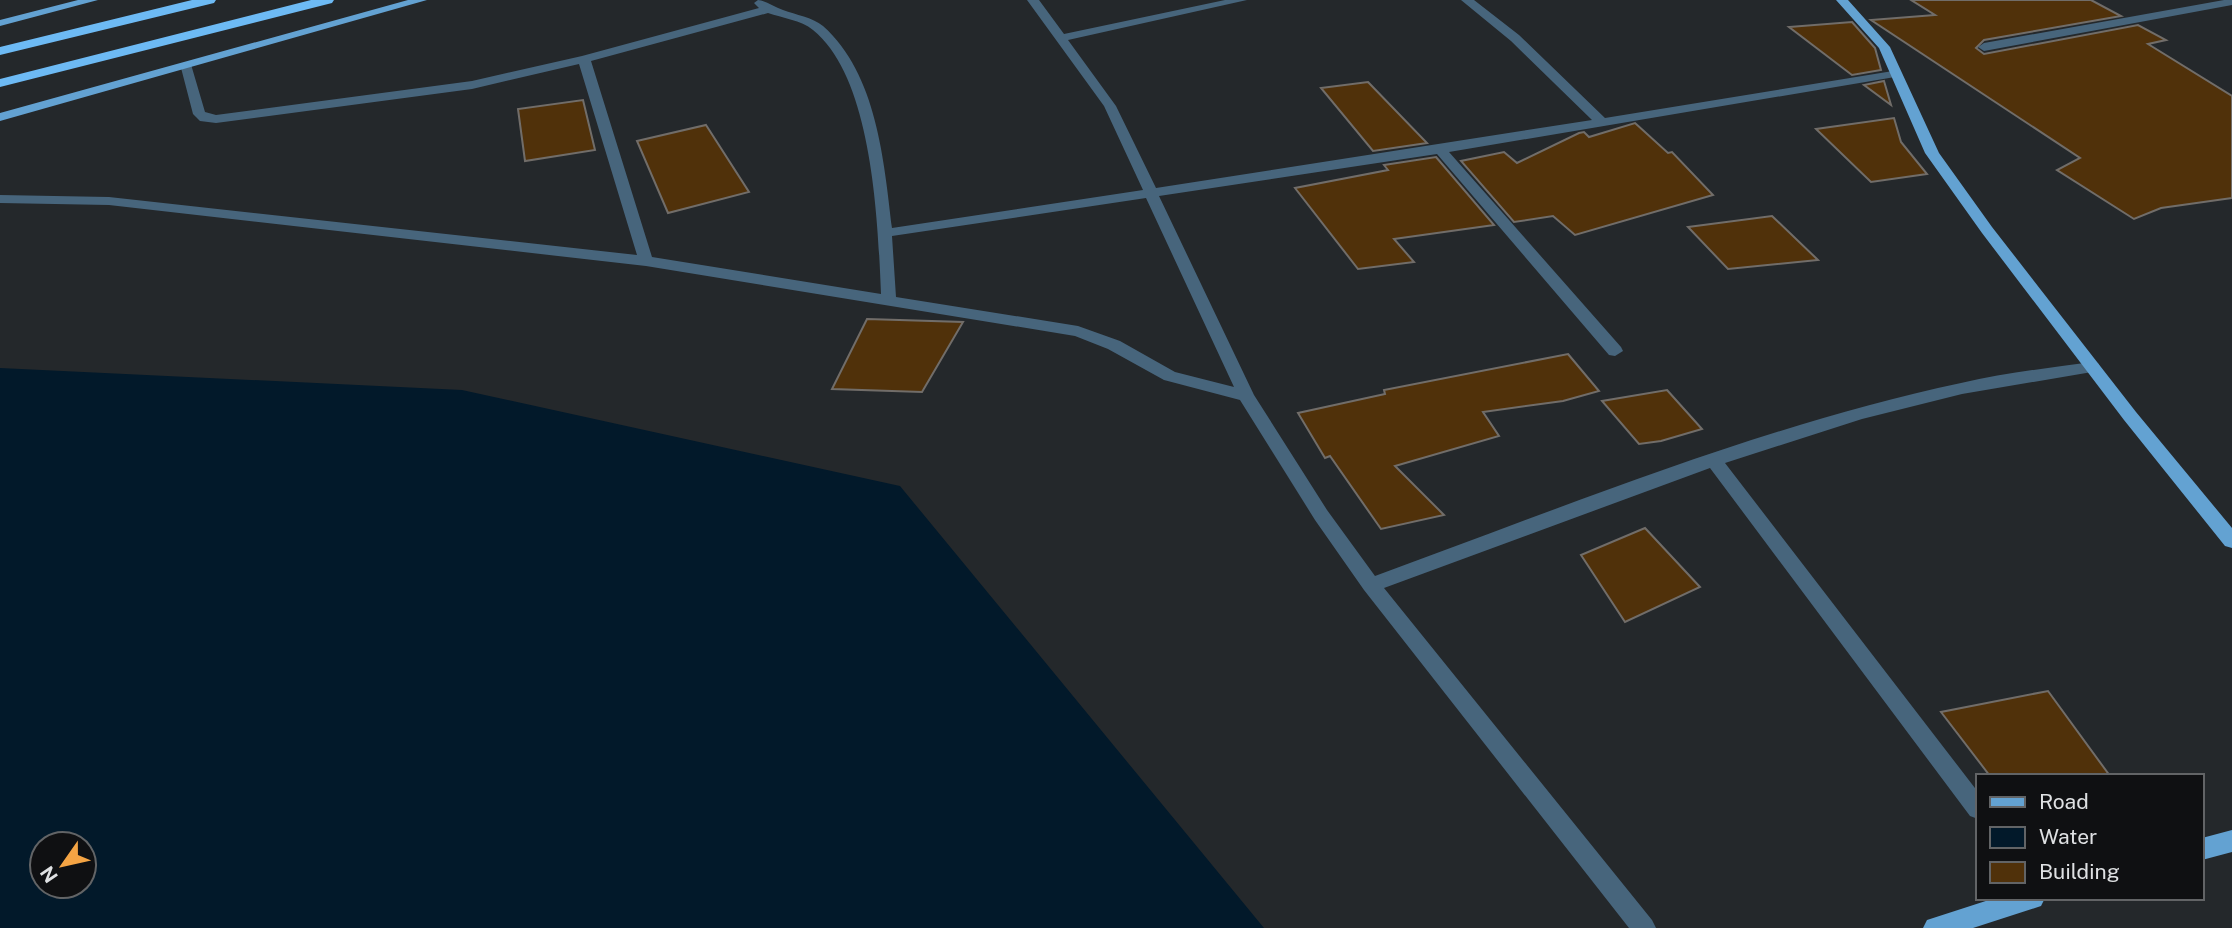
<svg xmlns="http://www.w3.org/2000/svg" width="2232" height="928" font-family="'Public Sans',sans-serif">
  <style>
    .water { fill: #02192a; fill-rule: evenodd }
    .building { fill: #50310a; stroke: #716d69; stroke-width: 2 }
    .lines { fill: none; stroke-linecap: round; stroke-linejoin: round }
    .minor { fill: #47657c; fill-rule: evenodd }
    .major { fill: #63a2d2; fill-rule: evenodd }
    .highway { fill: #6dbaf4; fill-rule: evenodd }
  </style>
  <rect width="100%" height="100%" fill="#24282b"/>
  <path class="water" d="M0 368 462 390 900 486 1264 928H0ZM42 844H84V886H42Z"/>
  <path class="building" d="M1911 0H2091L2121 16 1984 40 1976 48 1984 54 2138 25 2166 40 2148 44 2232 96V198L2161 208 2134 219 2057 170 2080 158 1871 20 1935 15Z
    M1852 22 1875 48 1881 70 1852 75 1789 27Z
    M1884 81 1891 105 1864 85Z
    M1368 82 1427 143 1373 151 1321 88Z
    M583 100 595 150 525 161 518 109Z
    M1894 118 1901 142 1927 174 1871 182 1816 129Z
    M1635 123 1668 153 1672 152 1713 195 1575 235 1553 216 1514 222 1461 161 1504 152 1517 163 1579 133 1584 132 1589 137Z
    M706 125 749 192 668 213 637 141Z
    M1436 157 1494 225 1394 239 1414 262 1358 269 1295 188 1388 170 1384 165Z
    M1772 216 1818 260 1728 269 1688 227Z
    M867 319 963 322 922 392 832 389Z
    M1568 354 1599 391 1563 401 1483 412 1499 436 1395 466 1444 515 1381 529 1330 456 1325 458 1298 413 1385 394 1384 390Z
    M1667 390 1702 429 1661 441 1639 444 1602 401Z
    M1645 528 1700 587 1625 622 1581 555Z
    M2048 691 2110 776H1990L1941 712Z"/>
  <g class="lines">
    <path class="minor" d="M758 0C767 1 774 7 783 10 796 15 812 17 823 26 877 74 884 161 892 228L1143 190 1104 106 1027 0H1039L1064 34 1225 0H1247L1068 40 1116 106 1156 188 1592 120 1511 41 1461 0H1474L1519 35 1605 118 1899 70V76L1895 77 1449 152 1621 347 1623 351 1615 356 1609 355 1437 154 1159 196 1254 395 1327 510 1375 576C1567 506 1760 426 1961 383 2004 373 2048 368 2092 362L2098 363 2100 367 2092 372 1962 394 1862 419 1725 463 1978 792V819L1970 816 1710 468 1384 588 1652 920 1656 928H1629L1364 590 1315 520 1240 400 1164 380 1108 349 1075 336 646 266 109 205 0 203V195L109 197 637 255 579 64 472 89 216 123 200 121 193 114 180 64 190 61 205 112 216 115 472 81 582 56 759 8 754 3ZM768 13C782 18 801 20 813 30 873 78 878 223 881 294L652 257 591 61ZM1146 198 1234 387 1175 372 1120 341 1078 326 896 297 892 236Z
      M2224 0H2232V5L1984 51 1978 47 1984 43Z"/>
    <path class="major" d="M78 0H98L0 26V20Z
      M408 0H427L0 121V113Z
      M1836 0H1848L1890 47 1939 153 1992 227 2136 412 2232 528V548L2225 546 2124 420 1982 233 1925 153 1879 48Z
      M2232 830V852L2202 860V838Z
      M1995 898H2045L2041 906 1973 928H1923L1927 920Z"/>
    <path class="highway" d="M192 0H216L214 3 0 55V47Z
      M311 0H334L332 3 0 87V79Z"/>
  </g>
  <rect x="1976" y="774" width="228" height="126" fill="#0f1012" stroke="#626466" stroke-width="2"/>
  <rect x="1990" y="797" width="35" height="10" fill="#63a2d2" stroke="#626466" stroke-width="2"/>
  <text x="2039" y="809" font-size="21" fill="#dfe1e3">Road</text>
  <rect x="1990" y="827" width="35" height="21" fill="#02192a" stroke="#626466" stroke-width="2"/>
  <text x="2039" y="844" font-size="21" fill="#dfe1e3">Water</text>
  <rect x="1990" y="862" width="35" height="21" fill="#50310a" stroke="#626466" stroke-width="2"/>
  <text x="2039" y="879" font-size="21" fill="#dfe1e3">Building</text>
  <g transform="translate(63 865) rotate(236)"><circle r="33" fill="#0f1012" stroke="#626466" stroke-width="2"/>
  <path d="M0-5L12 26L0 18L-12 26Z" fill="#f4a444"/>
  <text y="-10" font-size="19" font-weight="bold" text-anchor="middle" fill="#dfe1e3">N</text>
  </g>
</svg>
